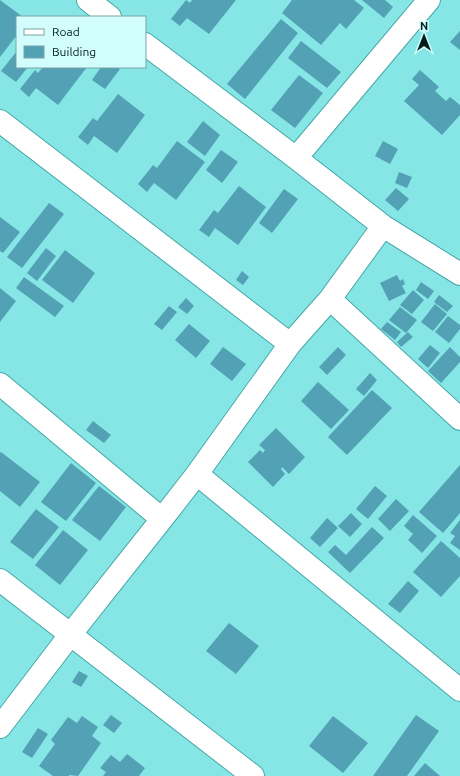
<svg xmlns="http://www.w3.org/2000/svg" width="460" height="776" font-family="Ubuntu,sans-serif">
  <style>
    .building { fill: #52a1b4 }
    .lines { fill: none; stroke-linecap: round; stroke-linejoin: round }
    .street-casing { stroke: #45a7a7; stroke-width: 24 }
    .street { stroke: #fff; stroke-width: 22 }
  </style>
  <rect width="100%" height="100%" fill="#86e6e5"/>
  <path class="building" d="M0 0 23 17H17V35L0 57Z
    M186 0 190 3 192 0H236L209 34 187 18 180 26 171 19Z
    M292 0H354L364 8 346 29 340 23 321 45 282 13Z
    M362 0H385L393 7 384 18Z
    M281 19 298 33 245 99 227 84Z
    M460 31V50L450 42Z
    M301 41 341 72 327 88 288 58Z
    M17 51V67H28L16 82 1 71Z
    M43 67H87L58 105 36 88 29 97 20 89 35 70 38 73Z
    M101 67H117L120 69 105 89 92 80Z
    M420 70 439 87 435 91 446 101 450 97 460 105V115L442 135 404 101 419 85 412 79Z
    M299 75 323 93 295 128 271 110Z
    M118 94 145 115 117 153 94 136 88 145 78 137 93 118 97 121Z
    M203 121 220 135 205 156 187 142Z
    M177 141 205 162 176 200 154 183 147 192 138 184 153 165 157 168Z
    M383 141 398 149 390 164 375 156Z
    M221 150 238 162 222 183 206 170Z
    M399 172 412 177 407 188 395 183Z
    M239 186 266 207 238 245 215 228 209 237 199 230 214 210 218 213Z
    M396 188 409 199 398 211 385 200Z
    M284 189 298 199 272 233 259 223Z
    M49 203 64 214 22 268 7 257Z
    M0 217 20 232 3 253 0 251Z
    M46 248 56 256 37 281 27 273Z
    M65 250 95 273 73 303 42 280Z
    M242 271 249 277 243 285 236 280Z
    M397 275 400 281 403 279 405 284 402 286 406 293 389 301 380 283Z
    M24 277 64 306 55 317 16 288Z
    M421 282 434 291 428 299 416 290Z
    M0 288 16 301 0 322Z
    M413 290 424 300 412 314 400 305Z
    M439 295 453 306 447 312 434 302Z
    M186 298 194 306 187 314 178 307Z
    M435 304 447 314 433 331 421 322Z
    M169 306 177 312 162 330 154 324Z
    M400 307 417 320 406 333 389 320Z
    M448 316 460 325V329L449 343 435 332Z
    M387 322 401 332 395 340 381 329Z
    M189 324 210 341 196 358 175 340Z
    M408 332 413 337 401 347 397 342Z
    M430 345 440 353 428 368 418 359Z
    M223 347 246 364 232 381 210 364Z
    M338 347 346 355 327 375 319 367Z
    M450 347 460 357V362L441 383 428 371Z
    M370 373 377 380 364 396 356 389Z
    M318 382 349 410 331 429 301 401Z
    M372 390 392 408 347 455 328 437Z
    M93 421 111 435 104 443 86 430Z
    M276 428 305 457 289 474 282 467 281 469 285 474 273 487 248 462 260 450 263 453 265 450 259 445Z
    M1 452 40 482 20 507 0 491V453Z
    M71 463 96 483 66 521 41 502Z
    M460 465V513L443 533 419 512Z
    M99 486 126 507 100 541 72 520Z
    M375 486 387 496 368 519 356 509Z
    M396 499 409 511 390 531 378 519Z
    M36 509 59 527 33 559 10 542Z
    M351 513 362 524 350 537 338 526Z
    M413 515 437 536 422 553 408 540 413 534 404 526Z
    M327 518 338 528 320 547 310 538Z
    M460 520V550L450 543 455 536 450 533Z
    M372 527 384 538 350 573 328 552 335 545 346 555Z
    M63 530 88 550 60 585 35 565Z
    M441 541 460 558V576L441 597 413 572Z
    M408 581 419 591 400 613 388 604Z
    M229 623 259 646 236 674 206 651Z
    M79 671 88 676 81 687 72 682Z
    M111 715 122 723 114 733 103 725Z
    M416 715 439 731 407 776H373Z
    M82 716 98 727 92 736 101 743 78 776 69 775V776H53L39 766 55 744 51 740 68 717 77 723Z
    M333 716 368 743 343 773 309 746Z
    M38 728 48 734 32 758 22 752Z
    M127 754 145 768 139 776H103L106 772 100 768 111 755 120 762Z
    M425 763 440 776H414Z"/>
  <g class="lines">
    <defs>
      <path id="street" d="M88 0 110 17
        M145 44 296 158 383 226 460 274
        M0 121 290 344
        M296 158 429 0
        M330 299 460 419
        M0 384 162 519
        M197 474 460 690
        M0 580 253 776
        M0 727 70 635 162 519 197 474 290 344 330 299 383 226"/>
    </defs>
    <use href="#street" class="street-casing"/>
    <use href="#street" class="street"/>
  </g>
  <rect x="16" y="16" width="130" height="52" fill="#d1fefd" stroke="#7da4a3"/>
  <rect x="24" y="29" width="20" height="6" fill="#ffffff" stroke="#7da4a3"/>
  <text x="52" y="36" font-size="12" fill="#001d1d">Road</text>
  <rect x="24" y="46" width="20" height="12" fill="#52a1b4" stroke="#7da4a3"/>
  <text x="52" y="56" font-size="12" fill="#001d1d">Building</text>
  <g transform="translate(424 36)" stroke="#d1fefd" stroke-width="3" paint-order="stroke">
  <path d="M0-3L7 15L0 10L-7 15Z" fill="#001d1d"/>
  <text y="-6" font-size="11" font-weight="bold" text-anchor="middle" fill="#001d1d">N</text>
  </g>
</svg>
